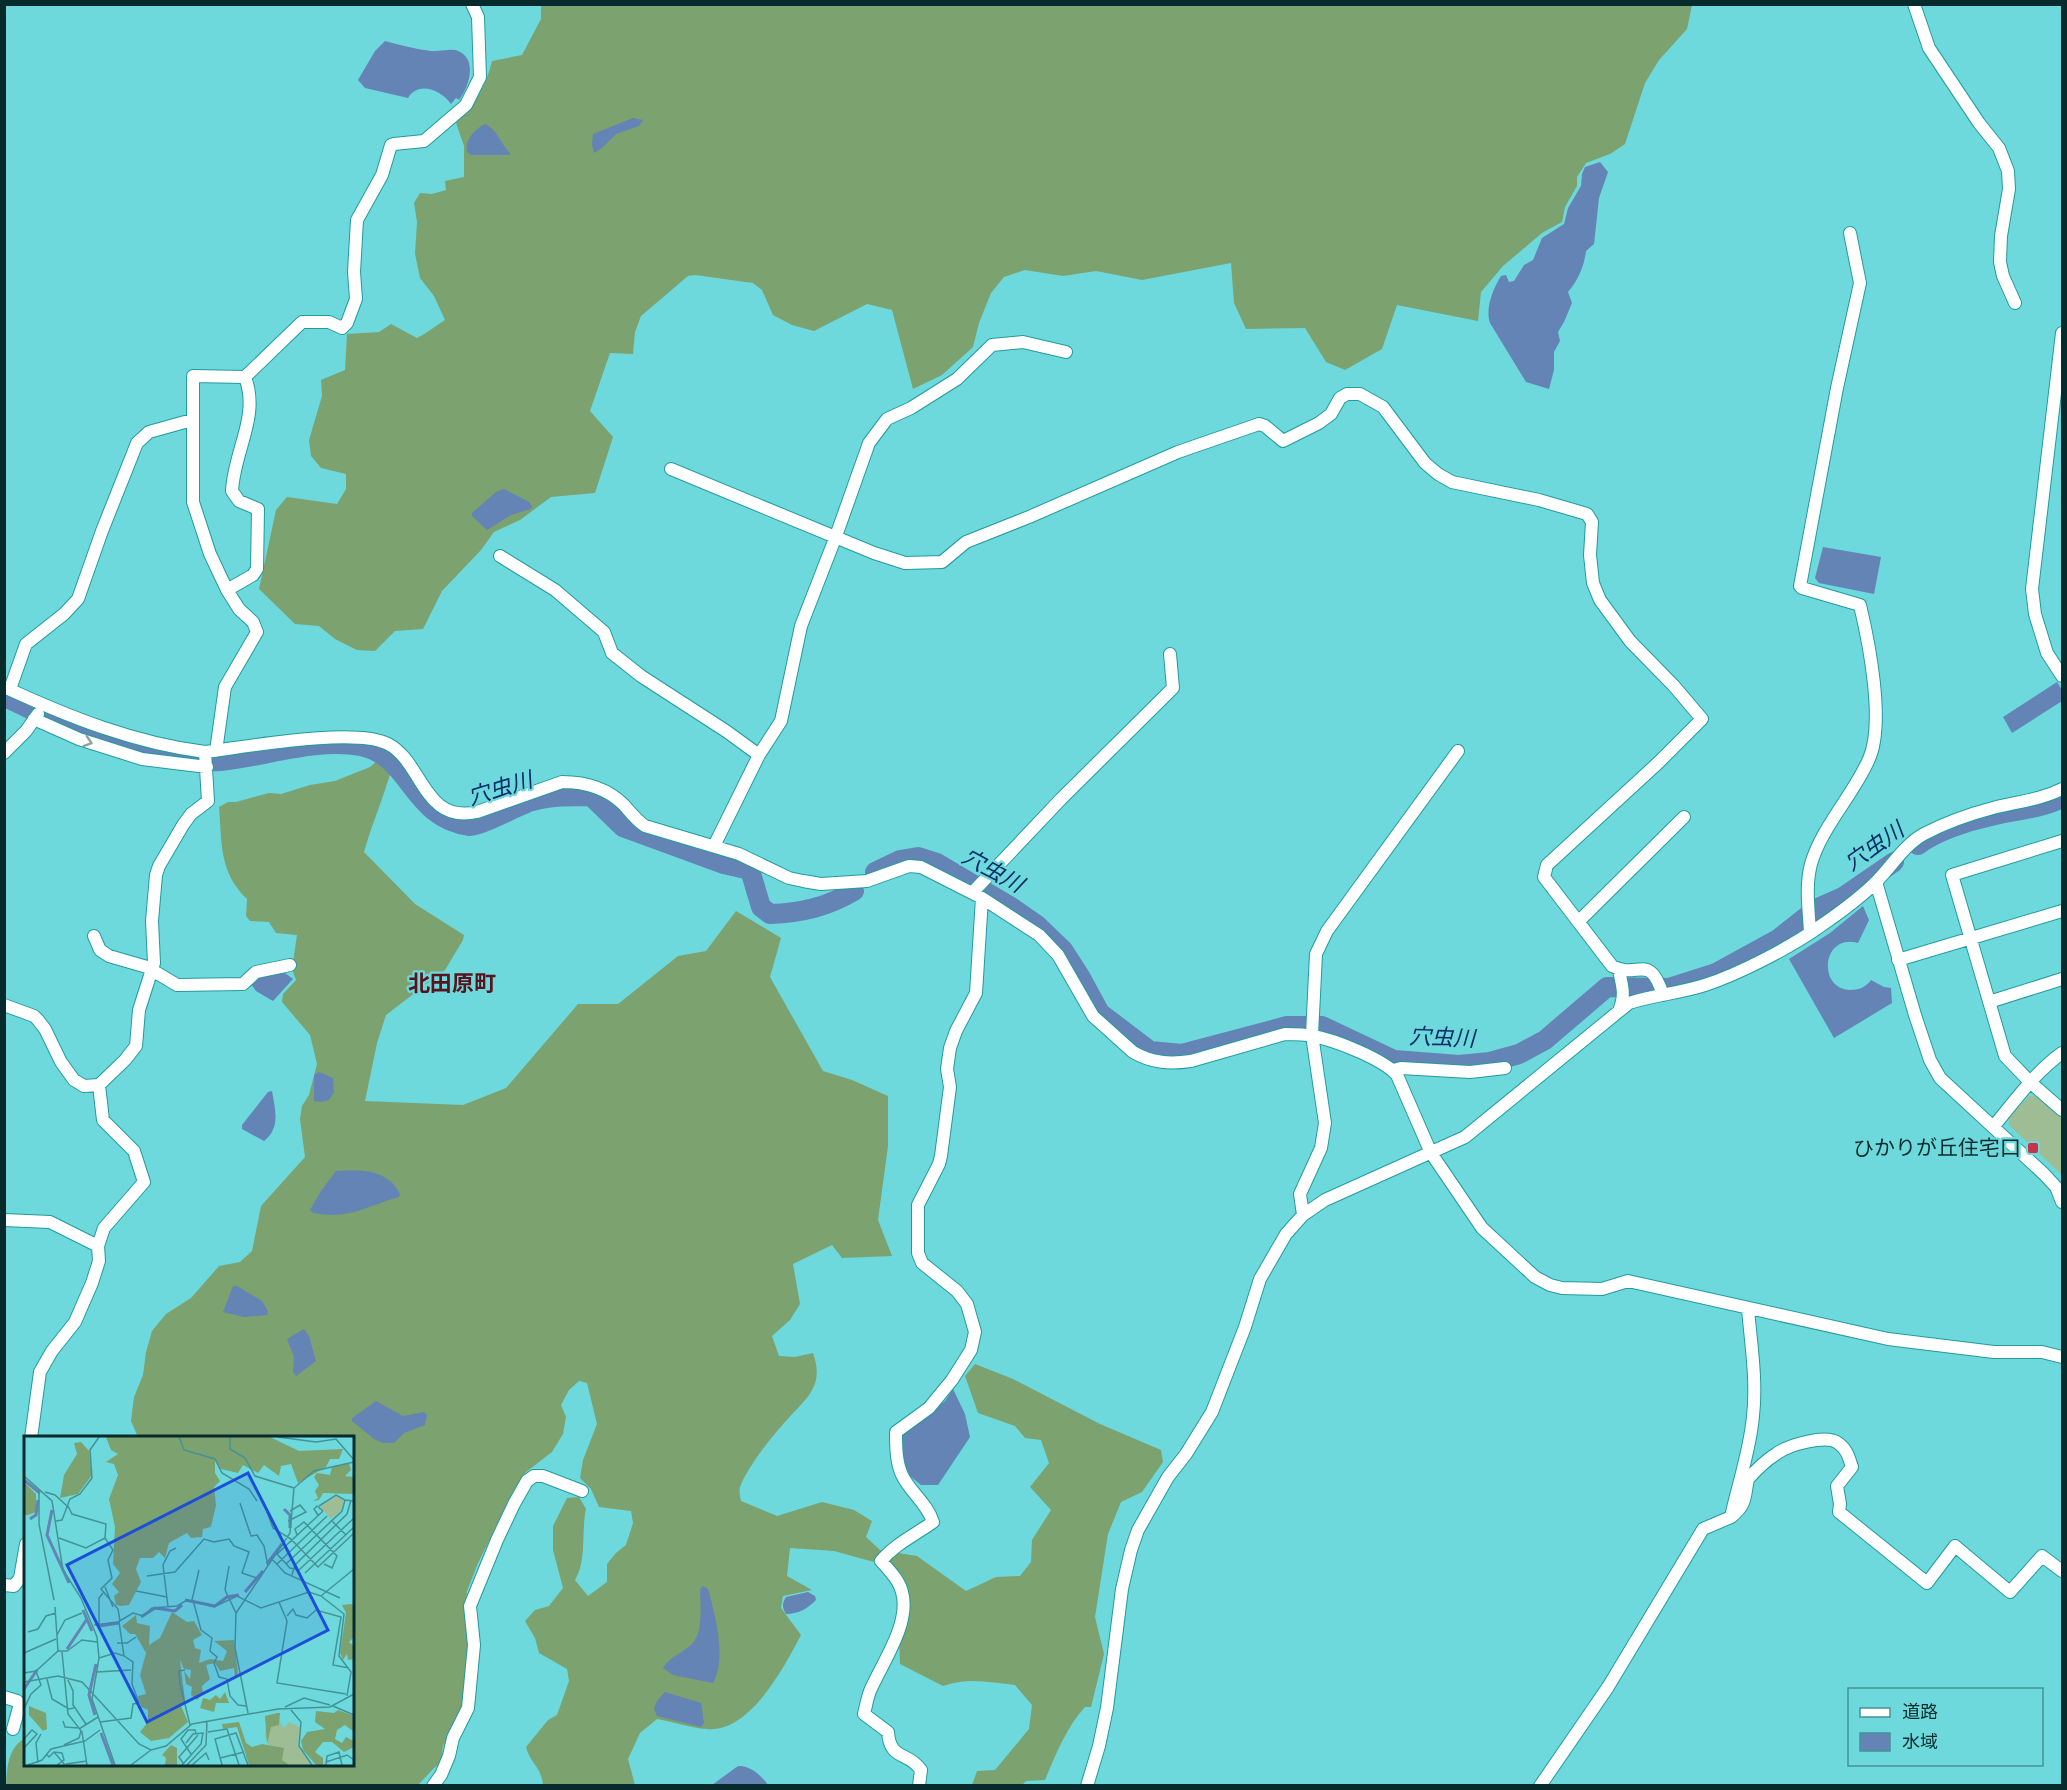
<svg xmlns="http://www.w3.org/2000/svg" width="2067" height="1790" font-family="'Public Sans','Noto Sans JP',sans-serif">
  <style>
    .green { fill: #9ebd94 }
    .forest { fill: #7ca26f }
    .water { fill: #6384b5 }
    .lines { fill: none; stroke-linecap: round; stroke-linejoin: round }
    .river { stroke: #6384b5; stroke-width: 20 }
    .minor-casing { stroke: #229b9e; stroke-width: 14 }
    .minor { stroke: #fff; stroke-width: 12 }
    .oneway { stroke: #8fa0a0 }
    .poi-dot { fill: #c53449; stroke: #6dd9dc; stroke-width: 2 }
    .labels { text-anchor: middle; stroke-width: 4.5; stroke-linejoin: round; paint-order: stroke }
    .poi-label { font-size: 21px; fill: #072b2c; stroke: #6dd9dc; text-anchor: end }
    .water-label { font-size: 22px; font-style: italic; fill: #002c67; stroke: #6dd9dc }
    .neighbourhood-label { font-size: 22px; font-weight: bold; fill: #58131c; stroke: #6dd9dc }
    .inset-river { fill: none; stroke: #6384b5; stroke-width: 3 }
    .inset-road { fill: none; stroke: #449396; stroke-width: 1.5 }
    .view { fill: #1d4ed8; fill-opacity: 0.15; stroke: #1d4ed8; stroke-width: 3 }
    .inset-edge { fill: none; stroke: #072b2c; stroke-width: 3 }
  </style>
  <rect width="100%" height="100%" fill="#6dd9dc"/>
  <path class="green" d="M2029 1096H2037L2062 1118V1175L2009 1125V1118Z"/>
  <path class="forest" d="M541 5H1692L1687 29 1659 60 1645 83 1625 144 1610 154 1586 163 1577 177V186L1565 207 1562 222 1542 233 1503 266 1481 292 1478 321 1397 305 1382 349 1345 370 1326 362 1305 328 1246 329 1234 303 1231 263 1142 280 1096 271 1063 276 1025 270 1004 277 991 293 979 323 973 347 942 375 913 389 892 310 867 304 814 331 792 325 773 315 762 290 753 283 695 275 688 276 641 316 635 332 633 354 610 353 590 411 613 437 595 493 551 497 520 520 494 532 481 550 442 591 423 629 395 631 375 651 357 650 335 639 319 626 295 624 259 589 276 510 287 497 337 504 346 489V474L321 468 311 456 309 440 322 396 321 380 345 370 347 334 379 332 391 324 417 338C427 333 435 326 445 320L434 296 420 278 415 254 417 222 414 203 420 193 432 194 446 190 445 181 464 177V146L456 123C475 104 486 87 492 61L522 55 541 19Z
    M376 762 385 764 391 771C383 799 372 824 364 852L415 904 464 935 463 940 445 970 386 1015 377 1043 365 1101 463 1105 506 1088 578 1004H618L678 956 706 951 736 911 781 938 770 977 823 1071 852 1080 888 1096V1146L878 1220 892 1256 842 1258 832 1245 793 1264 800 1304 790 1320 772 1336 779 1356 795 1357 813 1353C825 1387 806 1398 786 1421 772 1436 746 1469 740 1487 739 1491 740 1497 741 1501L777 1516 822 1502 854 1510 872 1521 866 1537 880 1550 917 1556 966 1591 996 1577 1020 1576 1031 1562 1032 1540 1051 1510 1030 1487 1049 1463 1041 1440 1025 1438 1015 1426 978 1413 965 1376 975 1364 1013 1379 1100 1424 1161 1450 1163 1462 1142 1492 1121 1502 1108 1534 1095 1617 1104 1654 1091 1707H1085C1066 1728 1056 1754 1045 1780L1026 1781 1022 1785H972L977 1771 995 1770 1029 1729 1032 1705 1015 1685C991 1682 966 1677 943 1686L900 1664 899 1636 909 1618 906 1588 892 1567 834 1551 790 1548 787 1576 812 1590 783 1596 781 1608 801 1635C784 1667 750 1733 707 1729 691 1728 674 1722 657 1719L640 1733 628 1759 635 1785H543C541 1766 531 1765 526 1747L548 1720 557 1715 569 1681 567 1669 539 1653 535 1638 525 1621 535 1610 549 1606 563 1588 553 1550V1526L567 1498 579 1497 586 1509C581 1532 587 1561 575 1580L588 1596 607 1582V1564L616 1553 626 1545 633 1523 631 1511 599 1507 591 1489 580 1478 583 1460 597 1424 587 1383 579 1381 569 1390 561 1405 566 1417 563 1434 552 1452 526 1472 514 1491 478 1563 467 1591 465 1616 468 1656 465 1694 461 1712 443 1746 441 1763 434 1768 418 1785 6 1786C7 1767 8 1748 25 1738L26 1764H352V1438L138 1437 131 1421 134 1397 143 1375 146 1352 152 1331 166 1314 191 1298 219 1266 240 1262 252 1251 261 1206 305 1157 300 1119 302 1106 309 1095 317 1064 310 1035 282 1002 283 994 296 980 292 969 297 935 276 933 269 922 250 921 246 916 247 899C219 872 222 844 219 807L228 802H236L269 793 281 794 310 785 335 781 370 767Z"/>
  <path class="water" d="M385 41C400 45 415 49 431 51 439 52 450 48 458 51 478 59 469 87 459 100L456 98 451 104C442 91 419 80 408 98L365 88 358 80 375 51Z
    M633 118 643 120 639 126 616 134 602 148 594 153 592 144 593 134Z
    M485 124C497 129 501 144 510 153V155H471L467 152C464 140 475 129 485 124Z
    M1600 162 1608 172 1599 198 1594 244 1586 251C1584 267 1578 280 1568 292L1572 303 1564 322 1558 332 1560 341 1554 352V370L1549 389 1526 382 1490 323C1485 308 1493 289 1501 276L1506 275 1509 282 1514 281 1524 265 1533 260 1542 238 1564 224 1568 208 1581 186 1582 174 1585 167Z
    M504 489 529 502 532 507 531 509 511 515 487 530 472 516V513L496 492Z
    M1823 547 1881 557 1874 594 1819 583 1815 578Z
    M2057 682 2062 690V701L2012 733 2003 717Z
    M1863 906 1869 920 1858 943C1822 933 1817 989 1850 990 1859 990 1866 987 1871 980L1884 987 1891 988 1892 1003 1834 1038 1789 959 1830 933Z
    M285 973 293 979 273 1001 256 991 249 981 260 975Z
    M319 1072 333 1078 334 1092 329 1100 321 1102 314 1101V1075Z
    M272 1091C275 1109 281 1128 264 1141L242 1129V1125L268 1092Z
    M336 1171C360 1169 388 1169 400 1194L399 1197C366 1206 350 1220 313 1213L310 1210 321 1191Z
    M233 1286H237L262 1301 268 1311 267 1315 244 1317 223 1312Z
    M304 1329 309 1336 316 1361 296 1376 293 1372 294 1357 287 1339Z
    M953 1389 965 1414 970 1437 938 1485H921L905 1472 900 1435 945 1401Z
    M376 1401 403 1416 424 1412 427 1415 425 1425 404 1433 394 1443H383L374 1439 352 1421V1418Z
    M703 1586 708 1589C715 1614 727 1658 713 1683L673 1675 663 1668C670 1656 683 1653 692 1644 704 1631 700 1605 700 1589Z
    M808 1592 815 1596 816 1600C807 1609 798 1614 786 1614 782 1608 782 1603 786 1597Z
    M665 1692 701 1703 704 1723 701 1727 657 1716 654 1709 657 1701Z
    M738 1766C750 1765 762 1776 768 1785H712Z"/>
  <g class="lines">
    <path class="river" d="M4 697C24 705 42 716 62 724 91 737 122 743 153 751 175 756 198 763 220 761 263 757 316 738 360 746 412 756 410 818 470 826 479 827 519 805 532 801 552 796 571 796 591 796L623 827 724 864 750 870 761 907 770 914C801 913 827 907 854 891
      M1918 845C1936 831 1968 821 1991 816 2015 810 2040 809 2062 798
      M875 872 900 860 918 857 937 863 1008 905 1037 925 1063 950 1081 978 1100 1013 1150 1051 1182 1054 1287 1026H1322L1394 1060 1459 1065 1490 1062 1519 1054 1545 1040 1607 987 1669 988 1716 973 1778 939 1816 909 1843 897 1894 862"/>
    <defs>
      <path id="minor" d="M1914 4 1929 48 1979 123 1999 148 2008 171 2009 189 2001 236 2000 262 2003 276 2015 303
        M2062 333 2032 589 2035 614 2047 653 2062 676
        M671 469 874 553 905 563 942 562 966 542 1029 517 1178 452 1259 424 1265 426 1283 441 1319 423 1331 414 1340 398 1347 394H1360L1383 407 1425 463 1438 474 1452 482 1539 500 1587 514 1592 522 1590 555 1593 583 1600 600 1630 641 1674 686 1702 719 1659 762 1547 865 1544 877 1612 966C1638 980 1649 951 1663 995
        M500 556 555 590 604 632 612 653 641 676 726 731 759 755
        M227 590 253 575 257 569 258 509 239 501 232 491C234 450 260 417 245 377
        M4 687C69 717 134 743 205 752 246 747 355 727 388 744 423 762 423 824 477 812L562 782C586 782 607 788 624 805 631 813 636 820 645 826L739 854 789 878 803 881 821 884 867 881 909 866 921 867 982 898 1039 935 1058 955 1093 1016 1133 1052C1152 1063 1170 1064 1191 1061L1285 1034C1294 1034 1304 1034 1313 1036 1335 1040 1383 1059 1397 1075L1431 1153 1482 1228 1535 1277 1550 1285 1562 1288 1602 1289 1628 1281 1888 1339 1994 1352H2042L2062 1357
        M10 689 26 644 64 614 78 599 102 531 137 443 149 432 192 420
        M34 719 79 739 142 759 207 767
        M216 751 225 687 257 632 253 622 239 609 227 590 210 554 193 502V376L245 377 302 322H329L342 328 347 323 356 299 354 272 357 220 382 175 391 145 394 144 424 141 466 105 480 77 478 17 472 4
        M4 753 26 731 38 714
        M2062 841 1952 875 2005 1056 2030 1082 2062 1110
        M714 846 759 755 781 721 801 626 836 536 869 443 887 419 911 408 957 379 992 345 1023 342 1066 352
        M1876 882 1915 1015 1930 1060 1940 1078 2044 1174 2056 1187 2062 1202
        M972 893 1061 799 1173 688 1170 654
        M1579 921 1684 817
        M1810 933C1809 910 1805 887 1811 864 1821 828 1854 794 1869 759 1885 723 1869 643 1860 605L1802 588 1800 586 1837 388 1860 283 1850 233
        M94 936 100 950 109 956 147 967 177 985 243 984 256 972 290 965
        M1898 960 2062 911
        M1989 1002 2062 979
        M4 1005 34 1016 38 1020 45 1029 61 1062 74 1080 84 1086 99 1085 125 1060 136 1046 139 1010 154 963 152 921 156 875 159 866 183 825 191 814 208 801 205 752
        M1619 1011C1626 993 1622 987 1619 970
        M1393 1070 1401 1068 1470 1072 1505 1068
        M1993 1127C2015 1101 2035 1072 2062 1053
        M1303 1215 1300 1194 1321 1148 1325 1123 1312 1035 1316 954 1327 931 1458 751
        M4 1220 50 1222 98 1246
        M31 1438 40 1372 52 1351 75 1322 92 1283 99 1261 98 1246 104 1228 144 1182 134 1151 103 1120 99 1085
        M1731 1517C1747 1504 1744 1498 1748 1479 1756 1470 1765 1461 1776 1454 1788 1445 1826 1434 1838 1443 1847 1449 1849 1458 1852 1467L1837 1486 1840 1504 1839 1512 1927 1583 1955 1546 2010 1592 2042 1556 2062 1571
        M4 1585 14 1586 20 1578 26 1544
        M4 1697 17 1701 20 1704 13 1729
        M433 1786 441 1775 449 1756 453 1738 468 1708 474 1645 470 1606 497 1540 514 1504 527 1481 534 1476H543L582 1491
        M919 1786 921 1770C908 1751 890 1761 888 1732L864 1714C866 1706 867 1699 870 1691 882 1663 911 1623 902 1592 899 1580 889 1570 881 1561 895 1544 915 1535 933 1522 927 1503 910 1492 902 1475 896 1462 896 1446 896 1432L929 1408 952 1380 971 1350 975 1332 967 1304 957 1291 922 1263 918 1253V1205L939 1164 941 1156 950 1087 947 1069 950 1048 956 1031 976 993 982 898
        M1087 1786 1099 1746 1107 1708 1122 1589 1131 1550 1138 1530 1168 1477 1186 1454 1212 1412 1245 1327 1260 1279 1286 1234 1303 1215 1325 1200 1465 1137 1629 1003C1654 995 1680 993 1705 985 1739 974 1789 948 1819 927 1838 914 1859 899 1876 882 1892 866 1904 845 1924 834 1945 823 1970 814 1993 808 2016 802 2040 800 2062 789
        M1540 1786 1608 1687 1703 1529 1731 1517C1738 1484 1750 1451 1753 1416 1757 1381 1751 1344 1748 1309"/>
    </defs>
    <use href="#minor" class="minor-casing"/>
    <use href="#minor" class="minor"/>
  </g>
  <defs><path id="oneway-chevron" d="M-2-3.5L2.5 0L-2 3.5" fill="none" stroke-width="1.6" stroke-linecap="round" stroke-linejoin="round" transform="scale(1.5)"/></defs>
  <use class="oneway" href="#oneway-chevron" transform="translate(88 742) rotate(18)"/>
  <rect class="poi-dot" x="2027" y="1142" width="12" height="12" rx="3"/>
  <g class="labels">
    <g class="poi-label">
      <text x="2021" y="1155">ひかりが丘住宅口</text>
    </g>
    <g class="water-label">
      <text transform="translate(500 788) rotate(-17)" y="8">穴虫川</text>
      <text transform="translate(1874 846) rotate(-35)" y="8">穴虫川</text>
      <text transform="translate(993 870) rotate(29)" y="8">穴虫川</text>
      <text transform="translate(1442 1037) rotate(2)" y="8">穴虫川</text>
    </g>
    <g class="neighbourhood-label">
      <text x="452" y="991">北田原町</text>
    </g>
  </g>
  <g transform="translate(24 1436)">
    <rect width="330" height="330" fill="#6dd9dc"/>
    <path d="M312 60 320 64 317 74 307 83 296 71ZM249 285 256 286 260 292 265 286 276 291 274 309 287 329H240L250 322 241 299 242 291Z" fill="#9ebd94"/>
    <path d="M82 1H246L275 15 319 13 315 23H306L302 31 274 47 267 28 257 30 255 40 240 29 234 37 219 29 214 37 197 33 191 23V37L196 45 190 51 192 69 187 91 179 93 178 101 167 102 163 97 145 107 141 122 135 116 129 122H116L112 133 117 146 105 169 97 170 92 169 90 160 95 156 88 148 96 137 89 128 91 91 85 63 94 39 90 28 82 26 94 18 87 14ZM57 6 65 15 68 39 54 58 36 62 40 39 53 18 50 7ZM325 27 327 34 321 40 330 41V58L299 57 295 64 289 65 294 62 291 55 295 49 290 41 293 37 306 39 308 31ZM0 46 12 58V76L4 79H0ZM326 168 330 169V201L325 206 330 210V223L324 224 323 218 319 224 316 217 322 177 318 169ZM148 176 163 186 170 185 178 199 169 204 171 212 177 214 175 227 186 223 199 225 203 215 190 205 210 204 214 238 211 243 210 232 196 235 191 227 182 229 186 243 178 250 179 258 173 264 167 259 168 251 162 248 160 235 166 243 167 234 160 233 156 224 161 264 157 270 164 286 145 302 127 305 116 296 124 286V274L117 271 114 260 122 258 116 239 122 217 111 198H106L98 190 112 179 113 187 126 190 125 209 136 202ZM201 256 205 267H192L190 276 176 272 179 262 186 264 192 259 196 263ZM5 270 22 277 23 293 19 295 5 279ZM314 274 330 280V296L321 289 313 294 311 303 318 307 322 301 330 305V311L320 316 308 306H299L291 316 299 322V329H292L279 314 277 305 283 296 301 293 291 286 292 275 310 277ZM253 277H256L255 289 247 291 243 308 241 280ZM215 286 222 307 228 311 238 308 260 312 258 324 265 329H225L213 291 199 293 198 288ZM147 309 153 312V329H141L142 322 138 319Z" fill="#7ca26f"/>
    <path class="inset-river" d="M0 44 16 57M260 73 266 79V92M28 74 23 99 45 147M6 83 12 79 14 64M243 128 258 108M221 156 239 135M161 164 191 170 203 161 215 159M59 174 68 195M117 181 131 172 151 175 158 169M75 190 95 187M43 213 63 183M0 253 13 234M71 279 65 259 72 228M77 297 89 329"/>
    <path class="inset-road" d="M155 1 160 14 191 23 198 37 225 53 233 65M206 1V13L221 22 231 40 270 52M254 1 292 6 312 3 330 24M0 40 28 65 39 134 57 162 73 201 75 222 68 263 91 329M15 55V88L30 164M21 56 31 59 43 70M239 65 249 92 267 103 294 131 330 97M216 67 227 100 233 99 240 110 244 130M295 70 312 59 321 64M299 75 253 118 266 132 275 134 330 82M294 79 290 73 293 70 299 75M307 84 322 99M32 85 38 84 46 63 56 58 68 42 66 14 75 1M264 85 282 76 276 69 266 75M273 99 271 93 280 86 313 120 308 132 300 128M35 102 62 112 81 102 82 88 48 78 44 70M81 102 89 114 84 124 88 142 77 153 94 173 96 185M247 122 261 137 316 162M253 128 303 80M262 128 318 75 321 64 330 65M205 130 201 154 212 177M281 137 330 91M268 139 271 129 323 78 327 64M123 140 151 136 180 103 190 106 205 103 210 110 225 116 218 137 233 142M81 151 89 171M112 155 143 161M297 160 320 178 315 220 327 236 323 260M168 164 175 134M169 164 177 194 188 202 186 215 193 221 190 227 195 241 203 243 206 260 214 269 222 270M255 166 263 185 253 247 322 258M31 171 34 215M144 171 139 129 146 115 152 112M263 180 269 173 272 179 283 182 292 174 317 181 309 229 325 232M70 189 94 186 109 177 119 180 128 172 153 170 163 164 190 171 213 160 237 172 285 156 297 160 330 133M75 189V162L79 157M4 196 14 193 22 180 32 177M33 199 41 184 58 177M93 207H103L112 201M34 215H43L58 204 73 206M38 216 44 278 58 296 63 329M0 217 32 203M75 222 91 217 100 220 95 186M161 234 155 235 156 248 166 289M73 236 107 234M0 237 12 235 34 215M23 243 28 263 45 273 50 272M44 244 49 255V269L62 288M0 246 34 240 58 246 115 308 127 314 142 310 168 288 254 273 306 271 330 258M309 270 330 279M261 271 280 262 306 269M0 273 7 258 17 249 12 235M267 274 277 286 275 310 288 329M224 277 211 212 212 177 266 97 270 52 290 35 330 26M39 285 41 291 55 292M76 286 107 282 109 268 115 267 108 248 109 226 100 220M55 293 74 281M184 296 203 293 215 329M0 303 8 294 13 298 0 312M61 305 76 294M40 309 55 302 57 295M30 316 38 317 40 324 33 329M22 318 25 321 30 316 41 329M167 318 157 303 164 294H171L172 298M196 322 220 316M302 326 323 319 330 324M14 327 12 307 17 298M159 327 155 321 174 299M42 328 63 325M4 329 18 324 27 313 61 305M107 329 127 314M158 329 177 308 179 297 169 298 162 307M163 329 182 309 183 285M168 329 182 317 185 324M198 329 191 303 212 297 224 329M302 329 303 320 315 316 318 329"/>
    <path class="view" d="M224 37 304 194 123 286 43 129Z"/>
    <rect width="330" height="330" class="inset-edge"/>
  </g>
  <rect width="2067" height="1790" fill="none" stroke="#072b2c" stroke-width="12"/>
  <rect x="1848" y="1688" width="195" height="78" fill="#6dd9dc" stroke="#449396" stroke-width="1.5"/>
  <rect x="1860" y="1708" width="30" height="9" fill="#ffffff" stroke="#449396" stroke-width="1.5"/>
  <text x="1902" y="1718" font-size="18" fill="#072b2c">道路</text>
  <rect x="1860" y="1733" width="30" height="18" fill="#6384b5" stroke="#449396" stroke-width="1.5"/>
  <text x="1902" y="1748" font-size="18" fill="#072b2c">水域</text>
</svg>
